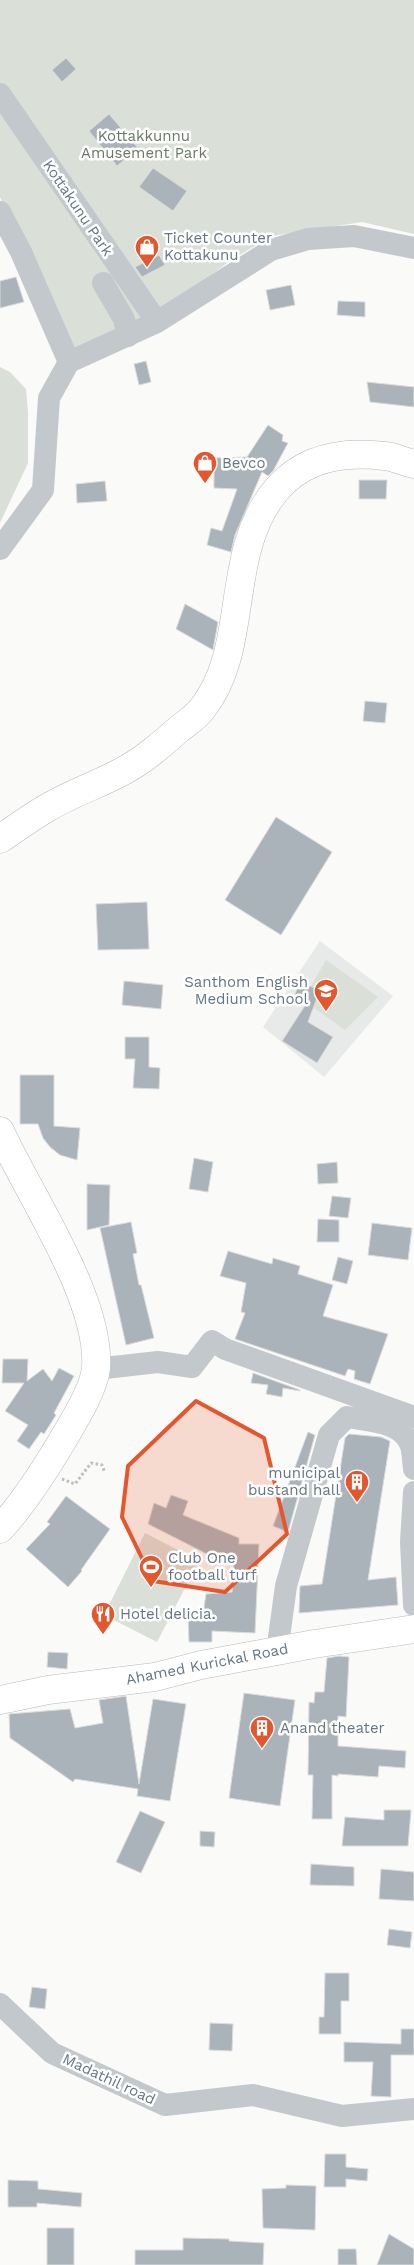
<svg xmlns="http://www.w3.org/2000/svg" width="414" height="2265" font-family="'Work Sans',sans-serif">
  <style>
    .built { fill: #e8e9e9 }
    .green { fill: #dadfd7 }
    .building { fill: #aab3b9; stroke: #dcdcda }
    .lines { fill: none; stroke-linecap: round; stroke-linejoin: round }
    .major-casing { stroke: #b5babe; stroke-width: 29 }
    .highway-casing { stroke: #b4b9bd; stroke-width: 29 }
    .path { stroke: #bbbfc2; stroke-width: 3; stroke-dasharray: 2.5 2.5; stroke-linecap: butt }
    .minor { stroke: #c3c8cc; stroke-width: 22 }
    .major { stroke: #fff; stroke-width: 28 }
    .highway { stroke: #fff; stroke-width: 28 }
    .marked { fill: #e4572e; fill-opacity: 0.2; stroke: #e4572e; stroke-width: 4; stroke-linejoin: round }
    .labels { text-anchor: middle; stroke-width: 5; stroke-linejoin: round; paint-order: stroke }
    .park-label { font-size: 15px; fill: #687a64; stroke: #fff }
    .street-label { font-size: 15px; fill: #657683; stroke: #fff }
    .poi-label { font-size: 15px; fill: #657683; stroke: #fff; text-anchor: start }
  </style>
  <rect width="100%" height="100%" fill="#fafaf8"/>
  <path class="built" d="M320 941 393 996 324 1077 263 1027Z"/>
  <path class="green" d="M0 0H414V234L362 222 272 236 231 260 155 318 71 357 0 197Z
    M0 367 10 372 26 389 28 412V463L0 523Z
    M326 960 378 997 345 1030 303 1000Z
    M145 1533 199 1561 157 1642 104 1615Z"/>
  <path class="building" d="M66 58 76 69 62 82 52 70Z
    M109 114 138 148 117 166 89 131Z
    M153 168 187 191 173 211 139 187Z
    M159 255 165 265 142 277 135 267Z
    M16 277 24 302 0 308V281Z
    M291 285 295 305 270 310 266 290Z
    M338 301 365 302V317L337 315Z
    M146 361 151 382 139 385 134 364Z
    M367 382 414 387V407L370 402Z
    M268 425 283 435 282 441 288 443 273 471 268 476 262 472 235 535 231 552 207 545 211 528 222 531 237 489 214 488V458L247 457Z
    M359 480H387L386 499H359Z
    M105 481 107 501 77 503 76 484Z
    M185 604 218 622 213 650 176 629Z
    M365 701 387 703 385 723 363 721Z
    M276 817 332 852 281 935 225 900Z
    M147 902 149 949 98 950 96 904Z
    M124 981 163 985 161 1009 122 1005Z
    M300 982 320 990 308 1022 333 1037 317 1063 282 1041 306 1004 293 999Z
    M125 1037H149V1067L160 1068 159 1089 133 1088 135 1059H125Z
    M20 1075H54V1126L80 1128 77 1160 60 1155 50 1147 43 1138 38 1124H20Z
    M194 1158 213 1162 208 1192 189 1189Z
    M337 1162 338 1183 318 1184 317 1164Z
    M87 1184 110 1185 109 1225 87 1230Z
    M332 1196 351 1198 348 1218 329 1216Z
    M318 1219 339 1220V1242H317Z
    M131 1222 137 1253 133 1254 139 1285H141L154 1338 126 1345 100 1228Z
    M372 1223 412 1228 408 1260 368 1255Z
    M228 1251 272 1264 273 1258 300 1266 298 1274 333 1285 323 1316 388 1334 370 1384 354 1379 355 1371 348 1369 345 1376 235 1339 245 1313 241 1312 246 1283 220 1276Z
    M338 1257 353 1261 347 1284 332 1280Z
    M3 1359H28L27 1381 43 1369 52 1381 59 1368 74 1376 54 1413 56 1415 44 1434 41 1432 29 1449 17 1441 28 1425 5 1411 24 1383H2Z
    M253 1373 300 1390V1391L283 1388 282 1397 266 1394 268 1385 251 1383Z
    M308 1432 315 1435 288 1532 273 1526Z
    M349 1434 381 1437 390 1441 368 1580 396 1577 398 1605 299 1613 300 1586 322 1584 345 1438Z
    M171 1495 188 1501 183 1515 239 1538V1544H259L255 1633 212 1631V1642H189L188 1614H203L206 1594 232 1592 234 1561 217 1559 148 1524 154 1503 166 1508Z
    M66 1496 110 1529 81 1570 82 1571 68 1587 26 1549 50 1524 47 1522Z
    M48 1652 68 1653 67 1669 47 1667Z
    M339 1656 349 1657 346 1717 338 1716V1746L406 1751 405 1768 379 1766 378 1777 338 1774V1776L332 1775V1819H312L313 1775H308L309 1702 314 1703 315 1692H324L327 1658Z
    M244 1693 295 1700 280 1806 229 1798Z
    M126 1696 139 1784 153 1699 186 1704 170 1801 137 1796 138 1789 75 1779 73 1782 10 1738 9 1714 70 1709 75 1728 103 1723 99 1700Z
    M384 1810H411L408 1846H342L345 1817 384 1820Z
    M140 1811 165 1822 141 1873 116 1862Z
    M200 1831 215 1832 214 1847 200 1846Z
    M311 1864 354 1867V1886L310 1885Z
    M381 1869 414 1872V1901L379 1899Z
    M389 1929 412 1932 410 1948 387 1945Z
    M325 1973H349V2001H341V2034H319V2017H324Z
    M32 1987 47 1989 45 2009 29 2007Z
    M210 2023 233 2024 232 2051 209 2050Z
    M401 2029H414V2055H391V2097L371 2096 373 2062H344V2042L401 2044Z
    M325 2154H346V2167L368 2169 367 2181 346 2179V2187H324Z
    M8 2180 38 2181V2189L82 2193 81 2207 37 2203V2207H8Z
    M286 2185 316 2186 315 2230 263 2228 262 2189 286 2188Z
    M47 2228H74V2265H47Z
    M389 2234 414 2249V2265H377Z
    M183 2238 229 2239V2241L264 2243 263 2265H135V2250H183Z
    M338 2249H356L357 2265H338Z"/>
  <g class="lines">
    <defs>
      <path id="major" d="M0 1700 48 1690 155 1677 201 1665 314 1644 414 1629"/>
      <path id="highway" d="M0 839C15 829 31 817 47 808 72 793 100 784 125 770 145 759 162 744 179 729 187 723 196 717 202 709 252 646 222 552 278 488 305 457 345 451 385 456 395 457 404 462 414 464
        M0 1131C29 1195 101 1299 96 1368 94 1390 72 1424 61 1443 43 1473 24 1503 0 1529"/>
    </defs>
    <use href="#major" class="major-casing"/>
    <use href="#highway" class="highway-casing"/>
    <path class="path" d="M62 1479 75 1484 91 1463 102 1465 105 1473"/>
    <path class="minor" d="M0 94 157 322
      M0 212 21 252 69 362
      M103 283 124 319 128 336
      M69 362 157 322 271 250 308 239 354 236 414 248
      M0 549 43 490 49 398 69 362
      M96 1369 158 1362 192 1367 212 1341 225 1349 414 1417
      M414 1492 411 1542 414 1605
      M277 1652 286 1586 329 1435 347 1417C368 1421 403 1421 411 1446 413 1453 413 1462 414 1469
      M0 2004 52 2053 165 2105 253 2095 342 2116 414 2109"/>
    <use href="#major" class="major"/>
    <use href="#highway" class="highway"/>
  </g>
  <path class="marked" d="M196 1401 264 1438 287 1534 225 1592 153 1581 122 1517 128 1466Z"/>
  <defs>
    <symbol id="shop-pin" viewBox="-11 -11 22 30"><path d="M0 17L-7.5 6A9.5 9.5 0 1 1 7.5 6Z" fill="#e4572e" stroke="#fff"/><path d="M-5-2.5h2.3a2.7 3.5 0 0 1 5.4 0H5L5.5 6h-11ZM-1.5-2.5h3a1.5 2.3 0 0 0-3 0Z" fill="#fff"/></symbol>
    <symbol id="school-pin" viewBox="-11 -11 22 30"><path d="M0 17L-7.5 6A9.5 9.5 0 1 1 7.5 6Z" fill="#e4572e" stroke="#fff"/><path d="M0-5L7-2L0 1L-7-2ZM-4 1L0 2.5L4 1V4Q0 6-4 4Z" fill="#fff"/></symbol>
    <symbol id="building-pin" viewBox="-11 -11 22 30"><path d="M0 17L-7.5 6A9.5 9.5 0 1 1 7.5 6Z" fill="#e4572e" stroke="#fff"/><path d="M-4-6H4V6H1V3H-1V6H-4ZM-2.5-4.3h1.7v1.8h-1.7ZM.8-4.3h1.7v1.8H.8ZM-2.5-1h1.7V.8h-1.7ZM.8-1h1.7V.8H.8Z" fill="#fff"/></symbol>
    <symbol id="stadium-pin" viewBox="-11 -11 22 30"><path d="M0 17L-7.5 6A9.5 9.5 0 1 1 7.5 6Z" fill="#e4572e" stroke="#fff"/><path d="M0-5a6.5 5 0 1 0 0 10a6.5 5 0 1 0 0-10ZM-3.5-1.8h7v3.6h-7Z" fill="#fff"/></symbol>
    <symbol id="restaurant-pin" viewBox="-11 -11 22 30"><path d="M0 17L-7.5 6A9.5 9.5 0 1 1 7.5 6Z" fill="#e4572e" stroke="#fff"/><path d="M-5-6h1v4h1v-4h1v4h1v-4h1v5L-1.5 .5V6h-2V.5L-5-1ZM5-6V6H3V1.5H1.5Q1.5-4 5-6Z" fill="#fff"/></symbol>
  </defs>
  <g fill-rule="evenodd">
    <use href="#shop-pin" x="133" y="233" width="28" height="38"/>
    <use href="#shop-pin" x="191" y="449" width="28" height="38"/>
    <use href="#school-pin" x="312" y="977" width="28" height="38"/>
    <use href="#building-pin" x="343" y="1468" width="28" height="38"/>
    <use href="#stadium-pin" x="137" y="1553" width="28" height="38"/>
    <use href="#restaurant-pin" x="89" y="1600" width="28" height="38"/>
    <use href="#building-pin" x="248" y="1714" width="28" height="38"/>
  </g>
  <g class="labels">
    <g class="park-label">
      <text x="144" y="141">Kottakkunnu<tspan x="144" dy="17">Amusement Park</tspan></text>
    </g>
    <g class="street-label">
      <text transform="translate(78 208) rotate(56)" y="5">Kottakunu Park</text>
      <text transform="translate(207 1664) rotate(-11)" y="5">Ahamed Kurickal Road</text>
      <text transform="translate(109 2079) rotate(25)" y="5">Madathil road</text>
    </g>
    <g class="poi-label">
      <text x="164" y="243">Ticket Counter<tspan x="164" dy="17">Kottakunu</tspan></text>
      <text x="222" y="468">Bevco</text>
      <text x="308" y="987" text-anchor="end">Santhom English<tspan x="308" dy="17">Medium School</tspan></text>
      <text x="340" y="1478" text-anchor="end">municipal<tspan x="340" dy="17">bustand hall</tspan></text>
      <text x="168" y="1563">Club One<tspan x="168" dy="17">football turf</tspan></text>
      <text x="120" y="1619">Hotel delicia.</text>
      <text x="280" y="1733">Anand theater</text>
    </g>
  </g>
</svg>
